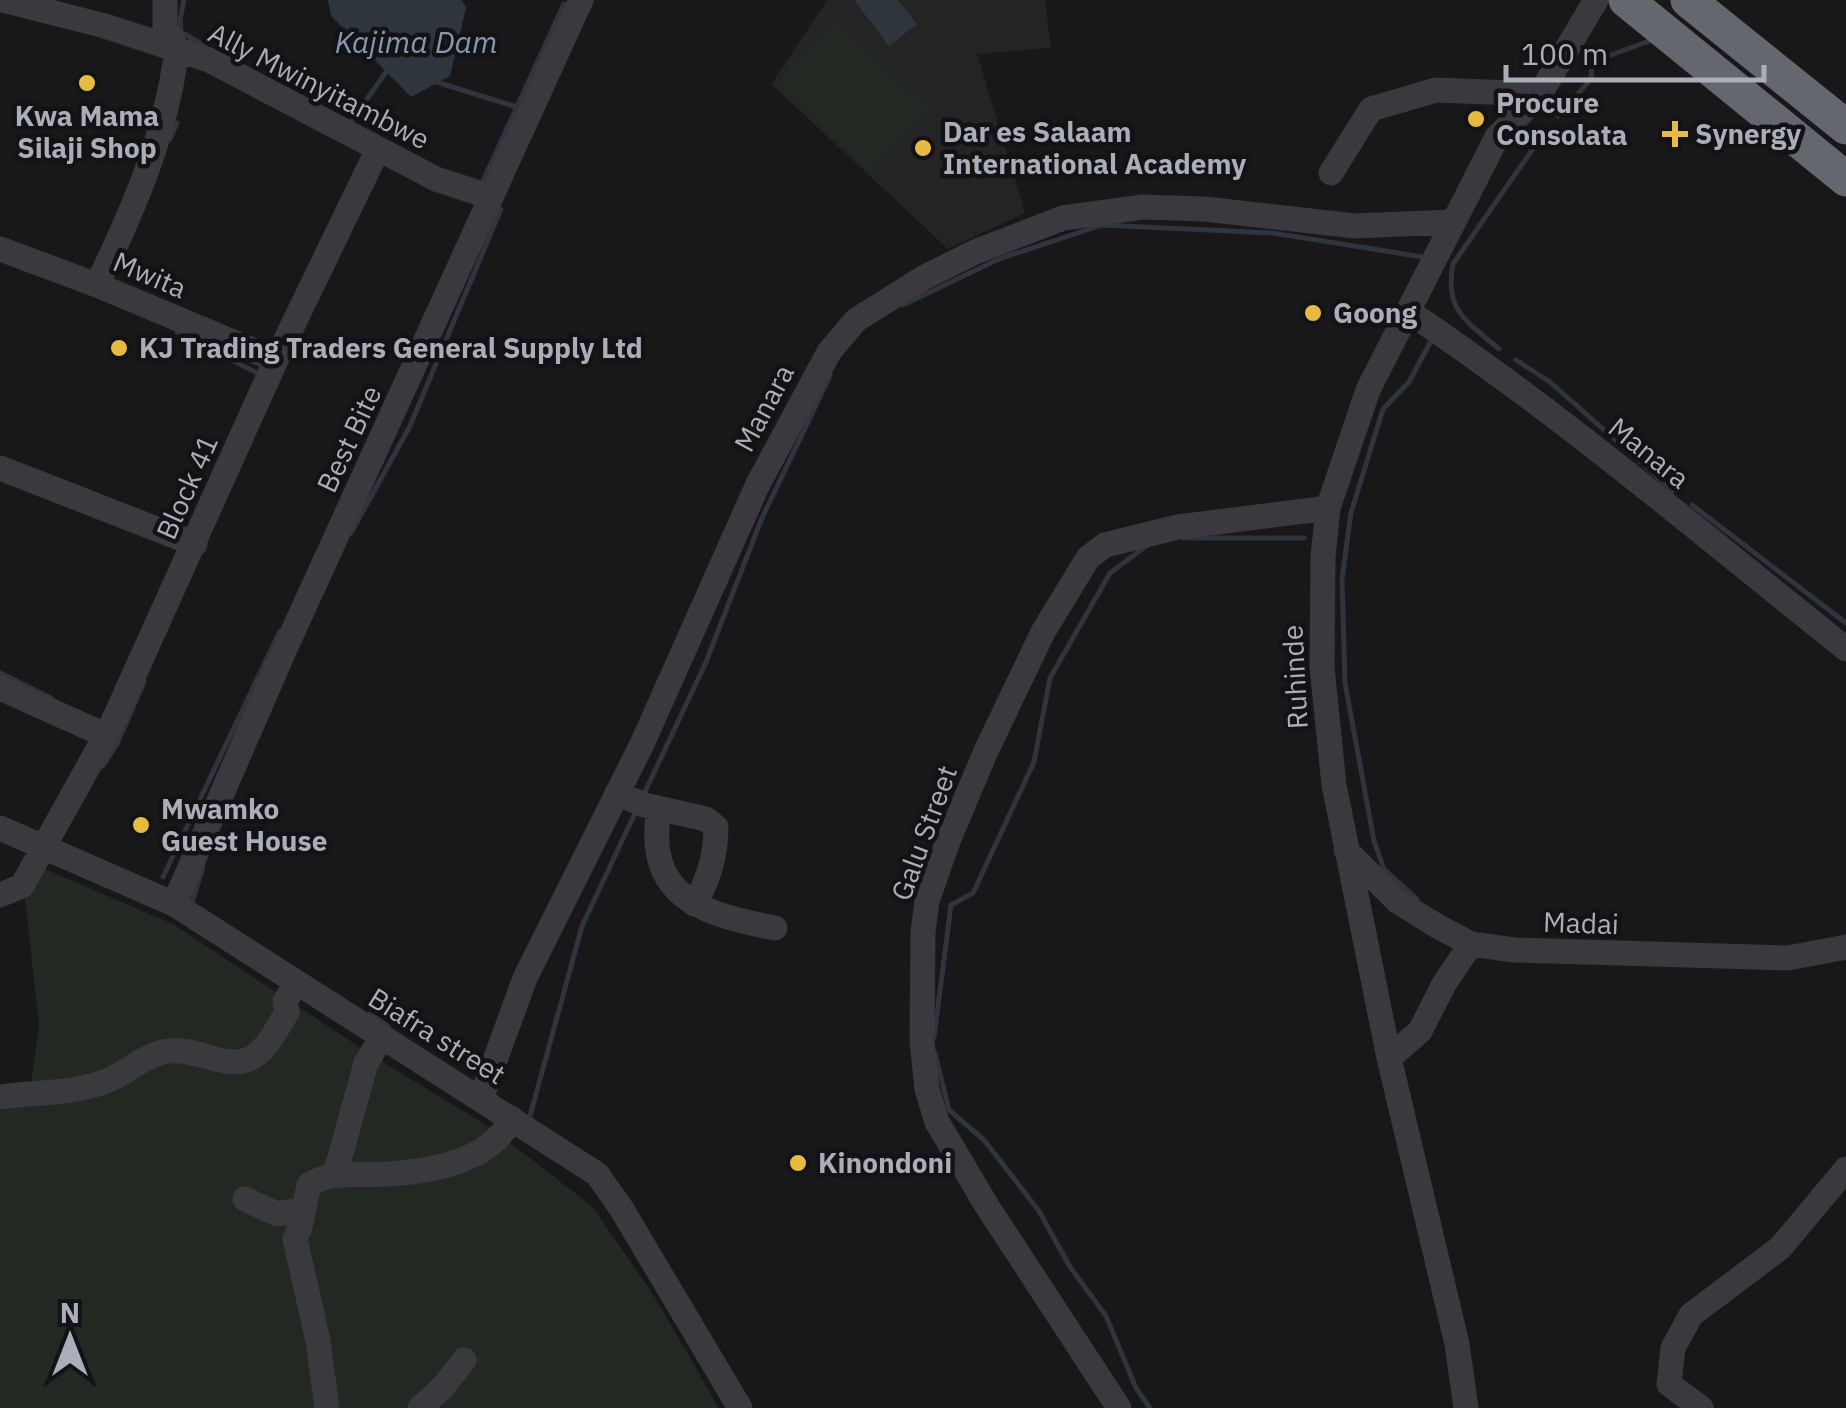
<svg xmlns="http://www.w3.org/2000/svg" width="1846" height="1408" font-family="'IBM Plex Sans',sans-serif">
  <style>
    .built { fill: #242326 }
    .green { fill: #222923 }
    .water { fill: #2e353d }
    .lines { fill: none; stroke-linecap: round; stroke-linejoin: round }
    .stream { stroke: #2e353d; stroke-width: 5 }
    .minor { stroke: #39393e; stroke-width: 25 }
    .highway { stroke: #65676f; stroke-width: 35 }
    .poi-dot { fill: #e7ba42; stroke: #131214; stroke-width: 4 }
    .labels { text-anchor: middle; stroke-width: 9; stroke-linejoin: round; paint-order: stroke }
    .street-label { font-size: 28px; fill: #aaaeb8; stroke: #131214 }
    .poi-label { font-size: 28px; font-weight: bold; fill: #aaaeb8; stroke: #131214; text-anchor: start }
    .water-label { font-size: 30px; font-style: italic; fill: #8499b1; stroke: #131214 }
  </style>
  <rect width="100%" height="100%" fill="#181719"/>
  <path class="built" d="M827 0H1045L1051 48 977 54 1025 213 948 249 771 84Z"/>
  <path class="green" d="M835 21 930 110 871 172 776 84Z
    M38 866 173 924 373 1056 491 1128 593 1207 656 1299 719 1408H0V1103L29 1099 39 1026 25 898Z"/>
  <path class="water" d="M328 0H462L466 8 450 76 411 97 331 16Z
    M854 0H898L917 24 889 46Z"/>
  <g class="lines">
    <path class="stream" d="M184 0 180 20 181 32 205 46
      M433 81 517 107
      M1558 116 1591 79 1592 62 1652 40
      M350 123 389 68
      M170 139 177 123
      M482 183 564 4
      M903 305 999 259 1102 225 1273 233 1429 258
      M177 332 261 375
      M1499 349C1467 321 1444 311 1453 264L1541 137
      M1516 360 1550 382 1673 491
      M1692 505 1846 623
      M351 533 410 426 501 209
      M1184 538H1304
      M0 673 51 698
      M103 766 117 744 144 682
      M644 794 706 662 762 518 830 376
      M163 877 280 631
      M1417 899 1384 869 1374 841 1345 683 1342 579 1351 513 1383 409 1409 382 1433 337
      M192 902 203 867
      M370 1014 388 1026
      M934 1037 951 905 973 893 1034 762 1050 678 1110 573 1146 546
      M935 1053 949 1110 984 1140 1039 1211 1070 1267 1106 1316 1136 1388 1150 1408
      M530 1116 582 926 637 809"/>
    <path class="minor" d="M3 0 105 26 209 60 436 179 491 197
      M1331 173 1371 109 1436 90 1540 94
      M0 249 97 285 276 360
      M97 285C134 208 167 133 177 48L165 28V0
      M1409 312C1561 414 1702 534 1846 649
      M0 468 195 544
      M0 688 105 735
      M617 793 644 805 706 819 716 827C716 856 709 880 694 904
      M659 809C644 897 702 914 775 928
      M0 828 174 904 597 1174 621 1208 740 1408
      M1346 850 1397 901 1437 926 1471 944 1514 950 1788 958 1846 947
      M0 895 22 886 111 726 276 360 378 149
      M174 904 284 651 581 0
      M1389 1058 1420 1031 1444 984 1471 944
      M0 1097C34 1092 68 1094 101 1083 127 1075 144 1053 170 1051 196 1048 222 1068 247 1060 266 1053 277 1028 287 1012L285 1002 296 982
      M481 1099 525 978 642 744 758 484 829 352 856 320 923 278 975 252 1063 218 1143 207 1205 209 1355 226 1452 222
      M335 1175 366 1063 382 1037
      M245 1199 277 1214 304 1209
      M327 1408 318 1341 295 1239 300 1227 309 1185C331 1170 361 1176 387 1174 429 1172 493 1161 511 1118
      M420 1408 444 1386 464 1360
      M1119 1408 987 1206 937 1122 927 1089 922 1041 923 932 927 901 948 841 986 751 1043 632 1088 558 1105 545 1178 527 1328 508
      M1466 1408 1457 1344 1389 1058 1334 785 1322 667 1323 557 1328 508 1368 390 1497 137 1540 94 1596 0
      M1701 1408 1669 1384 1673 1348 1691 1315 1780 1248 1846 1169"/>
    <path class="highway" d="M1626 0 1846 179
      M1688 0 1846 127"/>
  </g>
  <g class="poi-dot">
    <circle cx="87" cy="83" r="10"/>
    <circle cx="1476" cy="119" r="10"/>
    <path d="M1670 119h10v10h10v10h-10v10h-10v-10h-10v-10h10z"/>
    <circle cx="923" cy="148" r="10"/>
    <circle cx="1313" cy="313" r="10"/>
    <circle cx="119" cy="348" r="10"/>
    <circle cx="141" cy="825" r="10"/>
    <circle cx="798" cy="1163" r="10"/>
  </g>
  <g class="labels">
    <g class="street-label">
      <text transform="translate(319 86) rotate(27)" y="10">Ally Mwinyitambwe</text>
      <text transform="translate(150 275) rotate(23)" y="10">Mwita</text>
      <text transform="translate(764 408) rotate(-62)" y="10">Manara</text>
      <text transform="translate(349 439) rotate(-65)" y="10">Best Bite</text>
      <text transform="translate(1649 453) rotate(39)" y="10">Manara</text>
      <text transform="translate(187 487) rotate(-66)" y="10">Block 41</text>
      <text transform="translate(1295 677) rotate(-93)" y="10">Ruhinde</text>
      <text transform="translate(924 833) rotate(-70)" y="10">Galu Street</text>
      <text transform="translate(1581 923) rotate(2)" y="10">Madai</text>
      <text transform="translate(437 1036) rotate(32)" y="10">Biafra street</text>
    </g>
    <g class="poi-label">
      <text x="1496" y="113">Procure<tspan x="1496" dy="32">Consolata</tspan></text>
      <text x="87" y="126" text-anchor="middle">Kwa Mama<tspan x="87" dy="32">Silaji Shop</tspan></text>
      <text x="943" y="142">Dar es Salaam<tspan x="943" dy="32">International Academy</tspan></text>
      <text x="1695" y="144">Synergy</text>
      <text x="1333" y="323">Goong</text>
      <text x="139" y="358">KJ Trading Traders General Supply Ltd</text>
      <text x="161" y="819">Mwamko<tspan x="161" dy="32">Guest House</tspan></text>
      <text x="818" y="1173">Kinondoni</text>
    </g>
    <g class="water-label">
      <text x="416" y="53">Kajima Dam</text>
    </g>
  </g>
  <g transform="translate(70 1338)" stroke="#131214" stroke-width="8" paint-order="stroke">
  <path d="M0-8L18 38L0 25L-18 38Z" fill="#aaaeb8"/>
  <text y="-15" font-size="28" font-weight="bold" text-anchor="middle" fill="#aaaeb8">N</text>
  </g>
  <path d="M1506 65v15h258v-15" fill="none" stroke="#aaaeb8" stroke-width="5"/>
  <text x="1521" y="65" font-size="30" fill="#aaaeb8" stroke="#131214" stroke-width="8" paint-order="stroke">100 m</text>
</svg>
